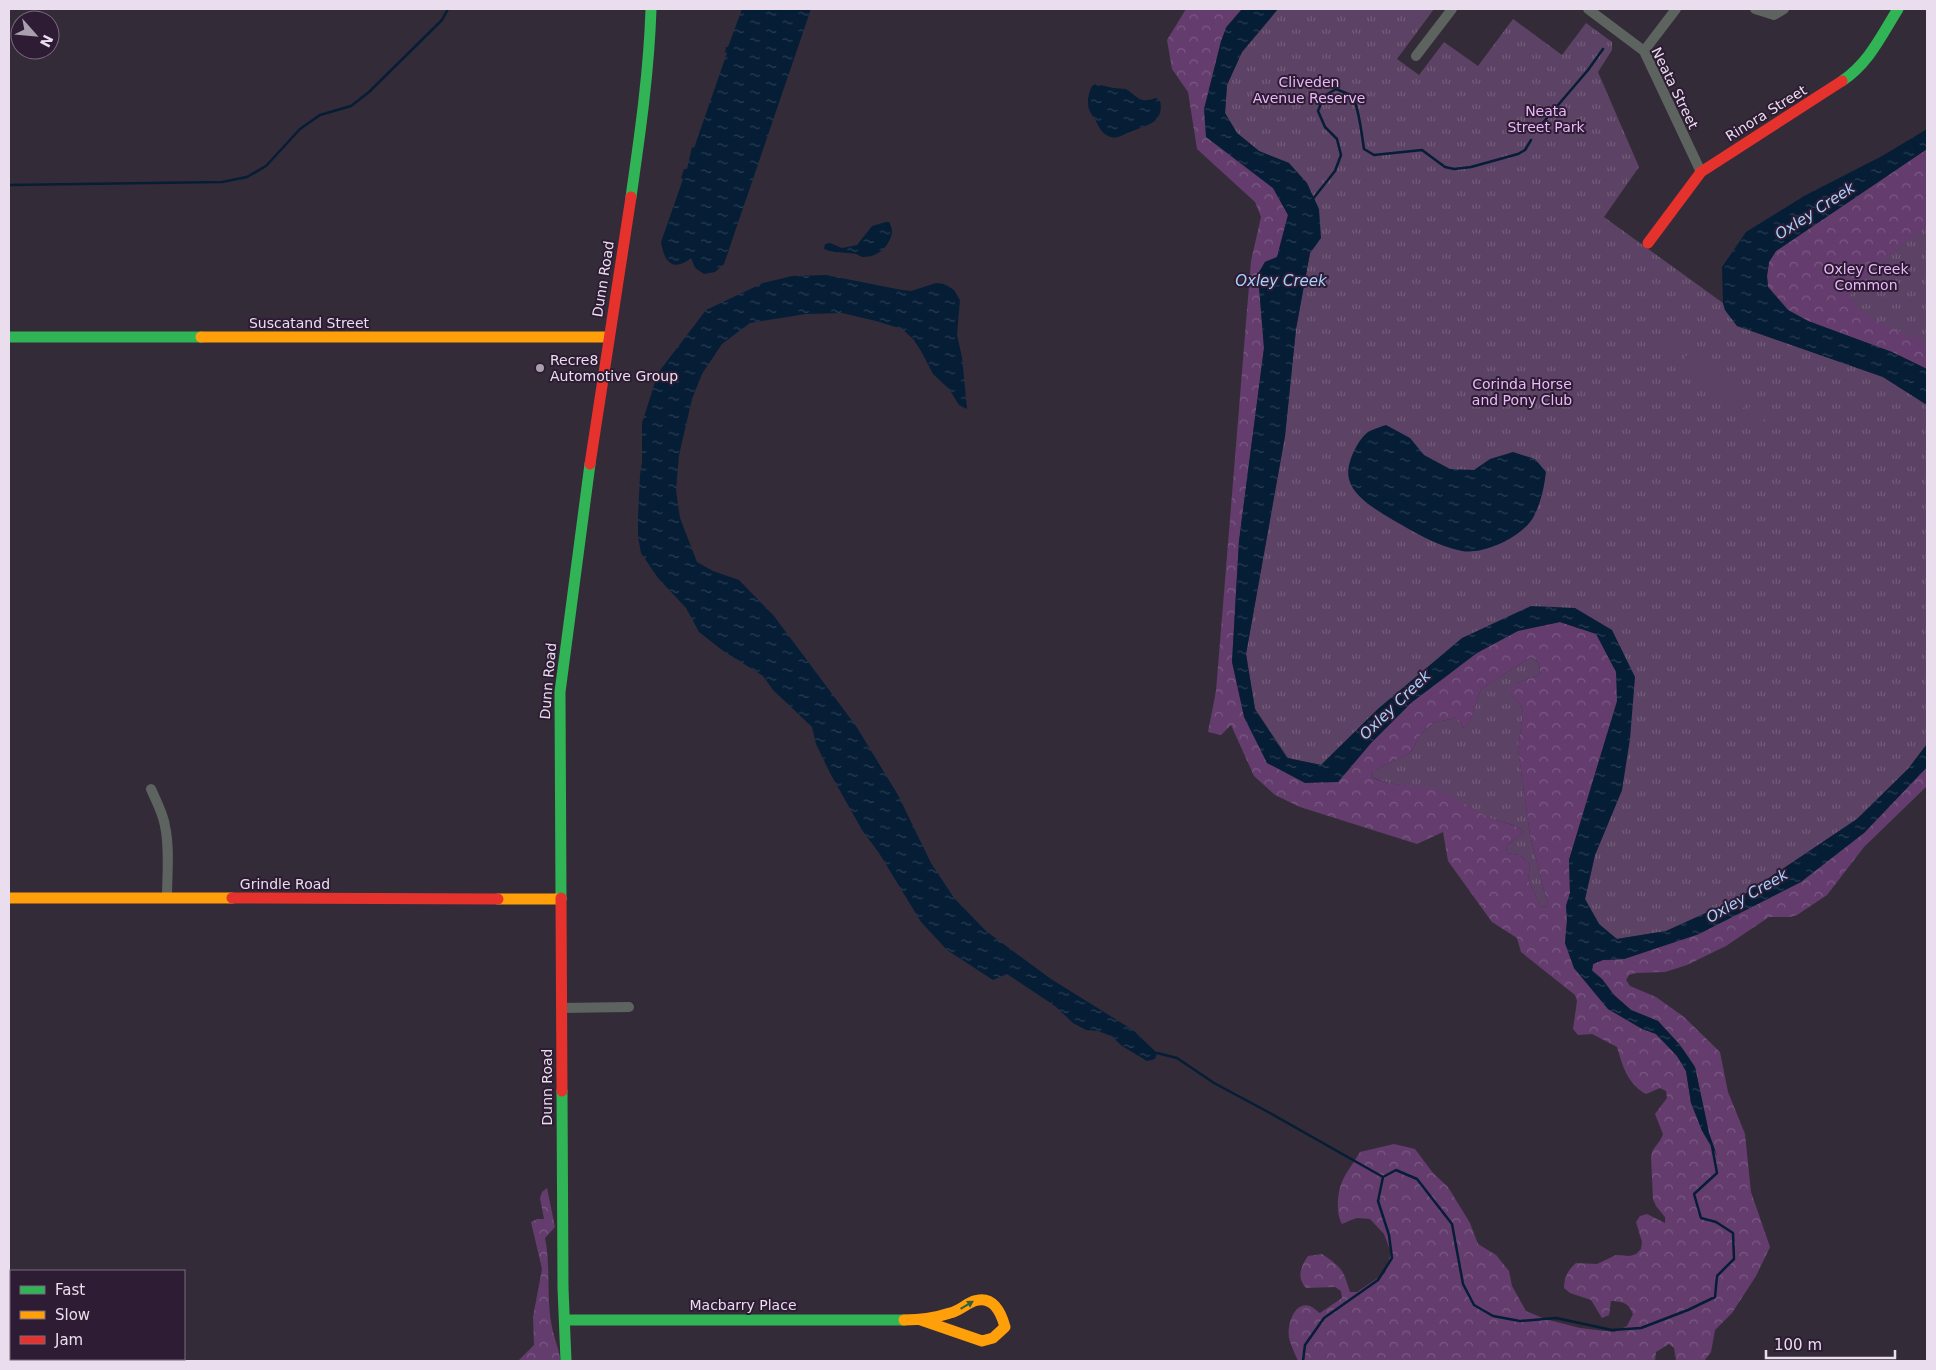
<svg xmlns="http://www.w3.org/2000/svg" width="1936" height="1370" font-family="'DejaVu Sans',sans-serif">
  <style>
    .grass { fill: url(#grass-tufts) }
    .forest { fill: url(#forest-crowns); fill-rule: evenodd }
    .pitch { fill: #5c4264 }
    .water { fill: url(#water-ripples) }
    .lines { fill: none; stroke-linecap: round; stroke-linejoin: round }
    .stream { stroke: #061d36; stroke-width: 2.5 }
    .street { stroke: #5d635e; stroke-width: 10 }
    .fast { stroke: #30b455; stroke-width: 11 }
    .slow { stroke: #ff9f0a; stroke-width: 11 }
    .jam { stroke: #e5322d; stroke-width: 11 }
    .oneway { fill: #2e6042 }
    .poi-dot { fill: #aa9fae; stroke: #2d1c33; stroke-width: 2 }
    .labels { text-anchor: middle; stroke-width: 4; stroke-linejoin: round; paint-order: stroke }
    .park-label { font-size: 14px; fill: #ebb9fa; stroke: #2d1c33 }
    .street-label { font-size: 14px; fill: #eadeee; stroke: #2d1c33 }
    .poi-label { font-size: 14px; fill: #eadeee; stroke: #2d1c33; text-anchor: start }
    .water-label { font-size: 15px; font-style: italic; fill: #a7d2ff; stroke: #2d1c33 }
  </style>
  <defs>
    <pattern id="grass-tufts" width="24" height="20" patternUnits="userSpaceOnUse" patternTransform="scale(1.25)"><rect width="24" height="20" fill="#5c4264"/><path d="M3 7l-1-3M5 7V3M7 7l1-3M15 17l-1-3M17 17v-4M19 17l1-3" fill="none" stroke="#745d7a"/></pattern>
    <pattern id="forest-crowns" width="20" height="18" patternUnits="userSpaceOnUse" patternTransform="scale(1.25)"><rect width="20" height="18" fill="#643d6e"/><path d="M2 6a3 3 0 1 1 6 0M12 15a3 3 0 1 1 6 0" fill="none" stroke="#7a5983"/></pattern>
    <pattern id="water-ripples" width="26" height="14" patternUnits="userSpaceOnUse" patternTransform="scale(1.25)"><rect width="26" height="14" fill="#061d36"/><path d="M2 4q2-2 4 0t4 0M15 11q2-2 4 0t4 0" fill="none" stroke="#2a3d53"/></pattern>
  </defs>
  <rect width="100%" height="100%" fill="#342b38"/>
  <path class="grass" d="M1278 9H1434L1397 59 1419 75 1444 42 1478 66 1513 19 1562 55 1586 23 1612 42V50L1598 72 1639 167 1604 217 1723 303 1725 310 1737 326 1883 377 1927 405V744L1908 769 1857 819 1739 898 1666 931 1616 939 1599 924 1585 899 1595 855 1622 790 1575 608 1379 708 1321 765 1288 758 1255 709 1246 654 1285 436 1296 329 1310 253 1321 238 1289 163 1259 151 1237 133 1225 113 1227 85 1242 52Z
    M1927 161V369L1772 290 1768 287Z
    M1531 657C1539 662 1541 666 1539 675L1517 683 1511 695 1521 706 1523 713 1518 749 1530 835 1548 906 1541 907 1528 880 1530 865 1520 855 1506 853 1507 845 1524 832C1516 823 1503 823 1492 819 1474 812 1457 796 1438 791 1415 785 1392 787 1371 777L1373 771 1408 754 1413 749 1420 735 1433 723 1455 718 1461 721 1463 728 1469 724 1481 689Z"/>
  <path class="forest" d="M1186 9H1242L1226 27 1206 136 1273 188 1288 215 1277 257 1265 262 1258 274 1264 348 1239 541 1232 662 1267 763 1338 782 1371 743 1412 702 1477 653 1518 631 1560 622 1596 634 1616 672 1617 701 1569 860 1570 893 1566 906 1567 920 1565 943 1574 968 1608 1009 1642 1028 1656 1034 1677 1056 1686 1071 1691 1103 1716 1153 1709 1133 1695 1067 1680 1045 1658 1021 1631 1010 1614 995 1602 979 1592 970 1593 964 1603 960 1624 959 1699 934 1864 833 1927 767V786L1864 847 1827 895 1797 915 1790 917H1769L1726 946 1687 965 1665 972 1636 973 1629 975 1626 980 1630 986 1656 997 1684 1017 1720 1052 1728 1092 1745 1134 1751 1192 1770 1247 1756 1276 1732 1313 1715 1330 1711 1352 1704 1361H1676L1674 1348 1669 1344 1656 1352 1655 1361H1298C1295 1354 1291 1346 1289 1338 1287 1327 1293 1301 1310 1306 1313 1307 1317 1311 1320 1313L1342 1298 1341 1291 1335 1287 1306 1288C1296 1277 1301 1266 1308 1256L1322 1254C1342 1268 1343 1269 1350 1292H1357L1385 1273 1391 1253 1384 1234 1370 1219 1356 1218 1342 1224C1336 1214 1337 1193 1342 1182 1346 1172 1355 1161 1360 1152L1394 1144 1415 1149 1433 1173 1448 1187 1470 1223 1478 1244 1496 1255 1509 1271 1512 1286 1526 1311 1545 1319 1580 1328 1614 1332 1627 1326 1633 1314C1628 1302 1623 1302 1611 1301L1609 1315 1602 1318 1591 1300 1570 1293 1564 1288C1564 1277 1568 1270 1576 1263L1597 1264 1616 1255 1630 1256 1636 1254 1641 1249 1642 1242 1636 1222 1640 1216 1647 1214 1665 1223V1217L1656 1206 1653 1199 1651 1157C1652 1147 1660 1144 1663 1134L1655 1114 1667 1098 1666 1091 1660 1088 1646 1094C1627 1083 1623 1067 1617 1047L1592 1034 1578 1035 1573 1029 1577 1001 1575 995 1521 952 1517 938 1492 922 1448 861 1443 832 1417 844 1300 807 1275 795 1254 776 1231 725 1221 735 1208 732 1216 691 1251 261 1261 217 1255 202 1197 149 1188 92 1172 69 1167 40ZM1531 657C1539 661 1541 666 1539 675L1517 683 1512 688 1511 695 1521 706 1523 713 1518 749 1530 835 1548 906 1541 907 1528 880 1530 865 1520 855 1506 853 1507 845 1524 832C1515 823 1503 823 1492 819 1474 811 1458 797 1440 791 1417 783 1392 788 1371 777L1373 771 1408 754 1413 749 1420 735 1433 723 1455 718 1461 721 1463 728 1469 724 1481 689Z
    M1927 149V226C1899 247 1872 268 1850 296 1855 317 1908 334 1927 342V369L1892 352 1808 321 1788 310 1768 287 1767 276 1769 262 1776 251Z
    M547 1188 555 1227 545 1238C551 1267 546 1298 552 1327 554 1339 560 1350 560 1361H518L534 1345 533 1317 542 1269 531 1222 537 1219H544L540 1198 542 1192Z"/>
  <path class="pitch" d="M1655 345a12 12 0 1 1 24 0a12 12 0 1 1-24 0Z
    M1692 348 1754 392 1741 411 1678 367Z
    M1748 412a10 10 0 1 1 20 0a10 10 0 1 1-20 0Z"/>
  <path class="water" d="M742 9H811L724 264 715 272 704 274 695 268 691 258C672 273 664 261 661 242L683 179 681 178 684 169H687L692 147 694 148 727 53 725 52 726 47H728Z
    M1242 9H1278L1242 52 1227 85 1225 113 1237 133 1259 151 1289 163 1307 183 1319 209 1321 238 1310 253 1296 329 1285 436 1246 654 1255 709 1287 758 1321 765 1379 708 1462 638 1531 606 1575 608 1612 630 1635 677 1630 739 1622 790 1595 855 1585 899 1599 924 1617 939 1666 931 1739 898 1857 819 1908 769 1927 744V767L1864 833 1801 882 1699 934 1624 959 1603 960 1593 964 1592 971 1602 979 1614 995 1631 1010 1658 1021 1680 1045 1695 1067 1709 1133 1717 1156 1702 1131 1691 1103 1686 1071 1677 1056 1656 1034 1642 1029 1608 1009 1574 968 1565 943 1567 920 1566 906 1570 893 1569 860 1617 701 1616 672 1596 634 1560 622 1518 631 1477 653 1412 702 1371 743 1338 782 1305 783 1267 763 1244 717 1232 662 1239 541 1264 348 1258 274 1265 262 1277 257 1288 215 1273 188 1206 137 1204 109 1221 41 1226 28Z
    M1096 84 1113 88 1126 89C1139 97 1138 104 1156 98L1160 100C1165 124 1145 125 1130 132 1122 135 1117 140 1108 136 1099 132 1098 122 1092 115 1086 107 1087 96 1092 86Z
    M1927 129V149L1776 251 1769 262 1767 276 1768 287 1788 310 1808 321 1892 352 1927 369V405L1883 377 1737 326 1725 310 1723 303 1722 267 1746 232 1804 196 1882 156Z
    M886 222H889C893 229 893 234 889 241 885 250 874 258 863 257 861 257 859 255 856 254 845 252 835 254 824 249L825 244 830 243 842 248 857 245 872 226Z
    M826 275 902 290 911 291 936 283 945 284 954 290 960 300 957 335 962 357 967 409 959 405 949 389 933 374 921 351 913 339 902 329 876 321 842 313 806 314 750 323 722 344 702 374 692 399 679 455 676 490 680 518 697 562 713 571 739 580 774 616 856 726 898 795 931 863 954 898 986 931 1051 979 1133 1030 1157 1053 1155 1059 1147 1061 1122 1046 1111 1036 1098 1031 1086 1030 1073 1023 1055 1006 1007 974 993 980 947 950 921 922 879 853 862 830 830 773 816 744 812 727 773 690 763 676 722 650 699 632 686 608 658 578 641 553 638 537V518L640 475 642 462V423L658 373 706 310 763 283 792 276Z
    M1386 425 1410 438 1424 455 1450 469 1474 470 1490 459 1513 452 1535 459 1546 472C1544 488 1541 502 1534 516 1524 536 1484 555 1462 551 1437 546 1414 532 1393 520 1378 511 1353 497 1349 479 1345 466 1357 440 1368 432 1373 429 1380 427 1386 425Z"/>
  <g class="lines">
    <path class="stream" d="M1535 132 1588 70 1603 49
      M9 185 222 182 247 177 266 166 300 129 320 115 351 106 369 92 442 20 448 9
      M1312 200 1335 171 1341 155 1337 139 1325 127 1318 111 1324 96 1336 89 1353 96C1360 114 1361 130 1364 149L1374 155 1422 150 1445 167 1454 169 1471 167 1518 154 1525 150 1531 140
      M1157 1053 1177 1058 1214 1083 1270 1113 1383 1177
      M1303 1361 1305 1345 1324 1318 1378 1280 1392 1258 1389 1235 1378 1201 1383 1177 1396 1170 1417 1179 1452 1224 1463 1284 1474 1305 1493 1316 1520 1321 1556 1318 1612 1330 1641 1328 1688 1310 1715 1297 1717 1276 1734 1259 1733 1233 1716 1222 1701 1218 1694 1194 1717 1173 1712 1146"/>
    <path class="street" d="M1588 9 1644 51 1701 172
      M1755 9 1774 15 1784 9
      M1644 51 1676 9
      M1416 56 1452 9
      M151 789C156 801 163 813 165 826 170 849 167 874 167 898
      M562 1008 629 1007"/>
    <path class="fast" d="M1842 81C1869 63 1881 36 1898 9
      M631 197C640 134 649 72 651 9
      M9 337H201
      M561 898 560 692 590 464
      M562 1091 563 1288 566 1361
      M565 1320H904"/>
    <path class="slow" d="M201 337H609
      M9 898H232
      M498 899H561
      M904 1320C920 1320 935 1318 950 1313 959 1311 966 1304 974 1301 993 1295 1001 1312 1005 1327L993 1338 982 1341 921 1320"/>
    <path class="jam" d="M1648 243 1701 172 1842 81
      M590 464 631 197
      M232 898 498 899
      M561 898 562 1091"/>
  </g>
  <defs><path id="oneway-solid" d="M-6-.8H1V-3.2L6.5 0L1 3.2V.8H-6Z" transform="scale(1.25)"/></defs>
  <use class="oneway" href="#oneway-solid" transform="translate(967 1305) rotate(-31)"/>
  <circle class="poi-dot" cx="540" cy="368" r="5"/>
  <g class="labels">
    <g class="park-label">
      <text x="1309" y="87">Cliveden<tspan x="1309" dy="16">Avenue Reserve</tspan></text>
      <text x="1546" y="116">Neata<tspan x="1546" dy="16">Street Park</tspan></text>
      <text x="1866" y="274">Oxley Creek<tspan x="1866" dy="16">Common</tspan></text>
      <text x="1522" y="389">Corinda Horse<tspan x="1522" dy="16">and Pony Club</tspan></text>
    </g>
    <g class="street-label">
      <text transform="translate(1675 88) rotate(64)" y="5">Neata Street</text>
      <text transform="translate(1766 113) rotate(-32)" y="5">Rinora Street</text>
      <text transform="translate(603 279) rotate(-81)" y="5">Dunn Road</text>
      <text x="309" y="328">Suscatand Street</text>
      <text transform="translate(548 681) rotate(-85)" y="5">Dunn Road</text>
      <text x="285" y="889">Grindle Road</text>
      <text transform="translate(547 1087) rotate(-90)" y="5">Dunn Road</text>
      <text x="743" y="1310">Macbarry Place</text>
    </g>
    <g class="poi-label">
      <text x="550" y="365">Recre8<tspan x="550" dy="16">Automotive Group</tspan></text>
    </g>
    <g class="water-label">
      <text transform="translate(1815 211) rotate(-33)" y="5">Oxley Creek</text>
      <text x="1281" y="286">Oxley Creek</text>
      <text transform="translate(1395 705) rotate(-44)" y="5">Oxley Creek</text>
      <text transform="translate(1747 896) rotate(-30)" y="5">Oxley Creek</text>
    </g>
  </g>
  <rect width="1936" height="1370" fill="none" stroke="#eadeee" stroke-width="20"/>
  <rect x="10" y="1270" width="175" height="90" fill="#2d1c33" stroke="#796a7e"/>
  <rect x="20" y="1286" width="25" height="8" fill="#30b455" stroke="#796a7e"/>
  <text x="55" y="1295" font-size="15" fill="#eadeee">Fast</text>
  <rect x="20" y="1311" width="25" height="8" fill="#ff9f0a" stroke="#796a7e"/>
  <text x="55" y="1320" font-size="15" fill="#eadeee">Slow</text>
  <rect x="20" y="1336" width="25" height="8" fill="#e5322d" stroke="#796a7e"/>
  <text x="55" y="1345" font-size="15" fill="#eadeee">Jam</text>
  <g transform="translate(35 35) rotate(117)"><circle r="24" fill="#2d1c33" stroke="#796a7e"/>
  <path d="M0-4L9 19L0 12L-9 19Z" fill="#aa9fae"/>
  <text y="-8" font-size="14" font-weight="bold" text-anchor="middle" fill="#eadeee">N</text>
  </g>
  <path d="M1766 1350v8h129v-8" fill="none" stroke="#eadeee" stroke-width="2.5"/>
  <text x="1774" y="1350" font-size="15" fill="#eadeee" stroke="#2d1c33" stroke-width="4" paint-order="stroke">100 m</text>
</svg>
